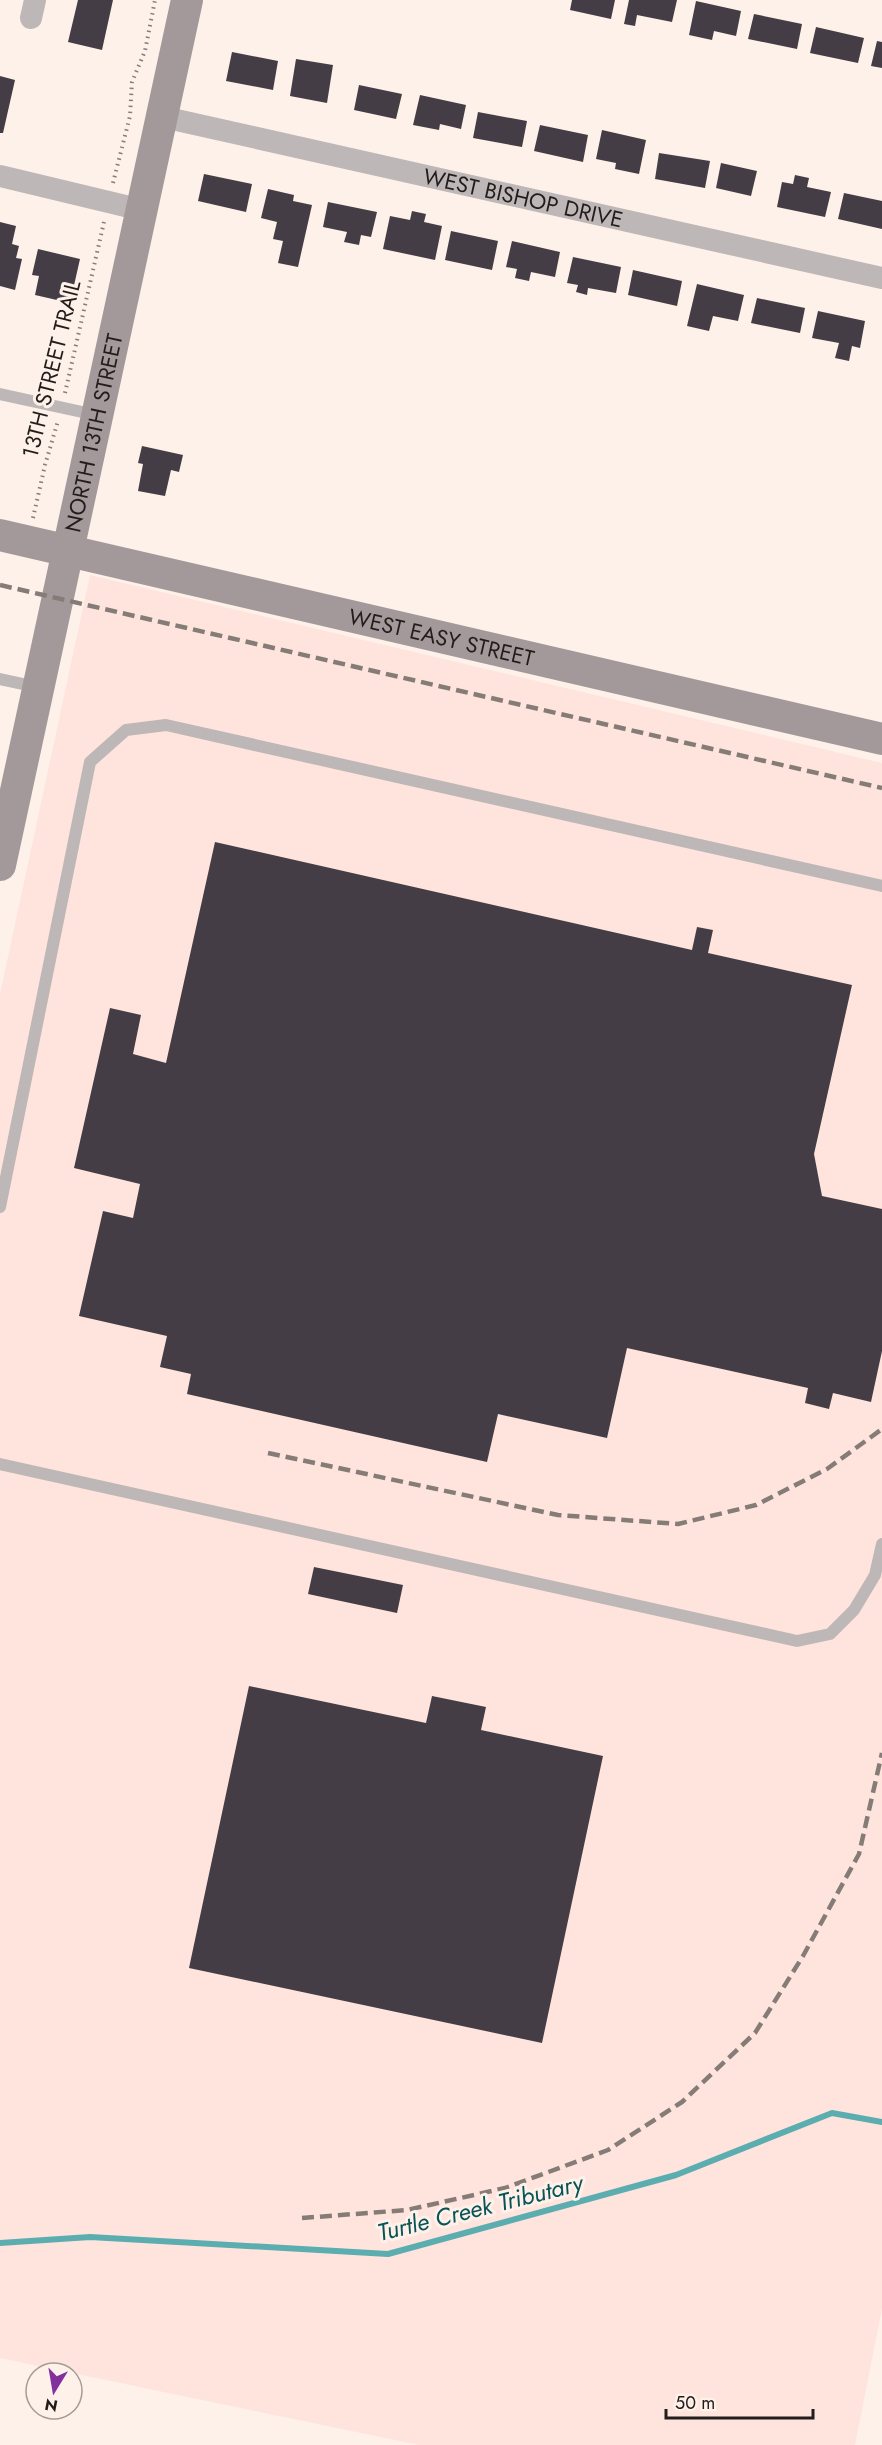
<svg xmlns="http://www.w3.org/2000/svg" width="882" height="2445" font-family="Jost,sans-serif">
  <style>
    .industrial { fill: #fee4dd }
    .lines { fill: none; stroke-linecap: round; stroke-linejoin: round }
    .stream { stroke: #5badb0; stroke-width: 6 }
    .building { fill: #453d45 }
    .path { stroke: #877e79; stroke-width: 4; stroke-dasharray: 1.5 4.5; stroke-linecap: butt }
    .lane { stroke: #beb7b7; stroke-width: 12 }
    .street { stroke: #beb7b7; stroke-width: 22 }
    .secondary { stroke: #a4999a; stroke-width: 32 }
    .rail { stroke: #857c77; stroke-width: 4.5; stroke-dasharray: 12 6; stroke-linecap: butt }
    .labels { text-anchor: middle; stroke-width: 6; stroke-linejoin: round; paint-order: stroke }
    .street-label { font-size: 22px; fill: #221d1a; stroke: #fef1e9 }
    .water-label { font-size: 24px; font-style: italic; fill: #075356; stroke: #fef1e9 }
  </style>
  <rect width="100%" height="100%" fill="#fef1e9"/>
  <path class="industrial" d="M90 575 882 763V2309L855 2445H419L0 2358V994Z"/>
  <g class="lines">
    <path class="stream" d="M0 2243 90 2237 388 2254 676 2175 832 2113 882 2122"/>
  </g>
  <path class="building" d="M78 0H113L102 50 68 42Z
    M572 0H615L611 19 570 10Z
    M629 0H677L672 22 637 15 635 26 624 24Z
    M696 1 741 11 736 36 714 31 712 40 689 35Z
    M754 14 802 24 797 49 748 39Z
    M816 27 864 38 858 63 810 53Z
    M877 41 882 42V68L871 66Z
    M232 52 278 61 273 90 226 81Z
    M296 59 333 65 327 103 290 96Z
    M0 76 15 80 3 133H0Z
    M359 85 402 94 396 119 354 110Z
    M420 95 466 105 461 129 440 124 439 130 413 125Z
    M478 112 527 121 522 147 473 138Z
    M540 125 588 135 583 162 534 151Z
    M602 130 646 140 639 174 615 169 616 163 596 159Z
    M659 153 710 161 705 188 655 179Z
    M721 163 757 171 751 196 716 188Z
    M204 174 252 184 246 212 198 201Z
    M795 175 809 178 807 187 831 192 825 217 777 207 782 182 793 184Z
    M268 189 294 195 293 201 312 205 298 267 278 263 283 241 273 239 277 222 261 218Z
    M844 193 882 201V229L838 219Z
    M328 202 377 212 371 237 361 235 359 245 344 242 347 232 323 227Z
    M412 211 426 214 424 222 442 226 435 260 383 249 390 216 410 220Z
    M0 222 16 226 12 244 19 246 16 258 22 259 15 290 0 286Z
    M451 231 498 241 492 270 445 260Z
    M512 241 560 252 555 277 531 272 529 281 515 278 517 269 506 267Z
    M38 249 80 259 70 303 35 295 39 276 32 275Z
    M573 257 621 267 616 293 588 288 587 295 576 292 578 285 567 283Z
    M633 270 682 281 677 306 628 295Z
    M697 284 744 295 738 321 713 316 709 331 687 326Z
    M757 298 805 308 800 333 751 323Z
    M818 311 865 321 860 348 852 346 849 361 835 358 839 343 812 338Z
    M142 446 183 455 179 472 171 470 165 496 138 491 143 464 138 463Z
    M215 842 692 950 697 927 713 930 708 953 852 985 814 1154 822 1196 882 1209V1351L871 1402 833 1393 829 1409 805 1403 808 1388 627 1348 607 1438 498 1414 487 1462 187 1394 191 1374 160 1367 167 1336 79 1316 103 1211 133 1218 140 1184 74 1168 110 1008 141 1015 133 1054 166 1063Z
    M314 1567 403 1585 397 1613 308 1594Z
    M249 1686 426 1723 432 1696 486 1707 481 1730 603 1756 542 2043 189 1968Z"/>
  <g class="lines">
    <path class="path" d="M113 183 130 116 132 82 145 51 155 0
      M65 393 104 222
      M33 518 45 465 58 421"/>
    <path class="lane" d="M0 394 96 415
      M0 679 37 687
      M0 1207 90 762 126 730 166 725 882 886
      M0 1464 797 1641 830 1634 854 1610 875 1575 882 1544"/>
    <g class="street">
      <path d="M31 18 35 0"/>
      <path id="s1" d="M163 117 882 278"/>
      <path d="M0 176 142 210"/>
    </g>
    <g class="secondary">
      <path id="s2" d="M0 535 882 739"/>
      <path id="s3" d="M0 865 187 0"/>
    </g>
    <path class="rail" d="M0 585 882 788
      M268 1453 558 1515 678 1524 756 1505 827 1469 882 1429
      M302 2218 407 2210 505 2188 608 2150 682 2102 755 2033 803 1956 859 1854 882 1753"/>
  </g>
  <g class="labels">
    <g class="street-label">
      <text dy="8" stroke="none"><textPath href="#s1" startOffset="369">WEST BISHOP DRIVE</textPath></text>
      <text transform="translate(51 369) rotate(-76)" y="8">13TH STREET TRAIL</text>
      <text dy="8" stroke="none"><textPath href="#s3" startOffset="442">NORTH 13TH STREET</textPath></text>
      <text dy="8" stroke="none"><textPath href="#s2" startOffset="453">WEST EASY STREET</textPath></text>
    </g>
    <g class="water-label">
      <text transform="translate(480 2208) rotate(-14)" y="8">Turtle Creek Tributary</text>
    </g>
  </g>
  <g transform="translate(54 2391) rotate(191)"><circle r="28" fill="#fef1e9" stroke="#a69c96" stroke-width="1.5"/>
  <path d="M0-4.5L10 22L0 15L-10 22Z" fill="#83309f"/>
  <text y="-9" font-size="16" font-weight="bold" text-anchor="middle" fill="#221d1a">N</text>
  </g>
  <path d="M666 2409v9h147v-9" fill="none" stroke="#221d1a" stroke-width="3"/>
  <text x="675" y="2409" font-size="18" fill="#221d1a" stroke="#fef1e9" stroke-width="4.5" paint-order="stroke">50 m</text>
</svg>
